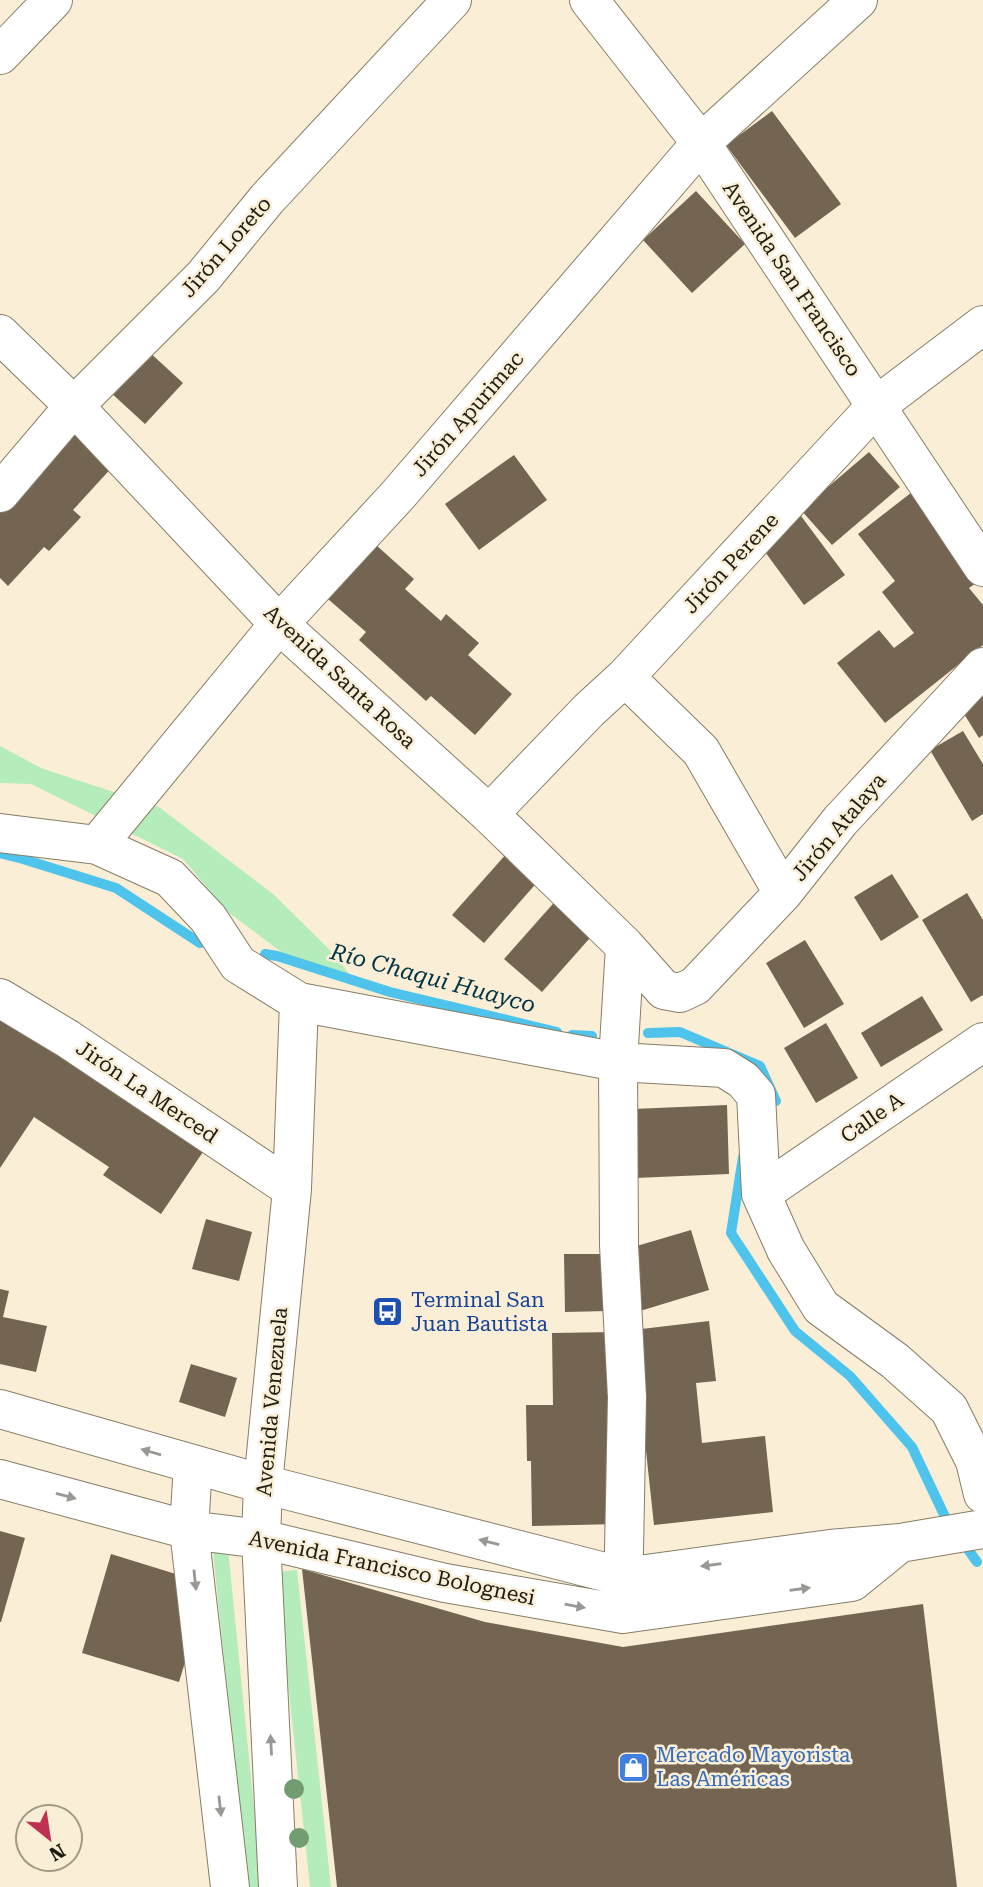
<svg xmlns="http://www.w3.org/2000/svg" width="983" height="1887" font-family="'Roboto Serif',serif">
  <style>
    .green { fill: #b5ecbb }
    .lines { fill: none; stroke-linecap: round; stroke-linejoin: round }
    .stream { stroke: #4ec3ec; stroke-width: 10 }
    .building { fill: #736551 }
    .minor-casing { stroke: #867d67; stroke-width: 40 }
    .minor { stroke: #fff; stroke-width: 38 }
    .tree { fill: #719d71 }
    .oneway { fill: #9a9894 }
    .labels { text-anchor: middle; stroke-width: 5; stroke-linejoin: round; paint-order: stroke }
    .street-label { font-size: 21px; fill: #1e1b12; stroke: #faefd6 }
    .transit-label { font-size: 21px; fill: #164399; stroke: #faefd6; text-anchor: start }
    .shop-label { font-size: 21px; fill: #366cbe; stroke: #faefd6; text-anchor: start }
    .water-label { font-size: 23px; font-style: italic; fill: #003445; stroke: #faefd6 }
  </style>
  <rect width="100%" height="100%" fill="#faefd6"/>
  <path class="green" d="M0 746 41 768 159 807 273 894 328 948 351 976 307 971 228 912 183 859 31 784 0 783Z
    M227 1539 262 1887H247L212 1541Z
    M297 1570 331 1887H310L276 1572Z"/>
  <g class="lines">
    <path class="stream" d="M0 853 23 859 116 888 200 943
      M265 954 277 956 390 992 557 1032
      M648 1033 680 1032 760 1066 776 1101
      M572 1035 592 1036
      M743 1157 731 1233 795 1331 850 1376 912 1447 947 1521 952 1528
      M962 1541 977 1562"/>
  </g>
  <path class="building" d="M772 111 841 204 795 238 726 145Z
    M696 191 745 244 692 293 643 240Z
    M147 350 183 383 145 424 109 391Z
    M78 427 116 463 73 510 81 517 49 551 44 547 8 586 0 578V511Z
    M869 452 900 487 832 545 801 510Z
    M514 455 547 500 479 550 445 504Z
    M916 489 952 535 943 542 976 583 969 588 983 605V645L885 723 837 663 879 630 894 648 914 633 882 592 895 581 858 534Z
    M801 516 845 575 804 605 760 545Z
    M376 545 414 579 405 589 441 621 446 614 479 643 468 655 512 694 475 735 431 696 426 701 359 640 366 632 328 599Z
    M983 677V735L979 738 961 709Z
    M963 731 983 764V814L972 821 930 750Z
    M508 852 540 879 484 943 452 915Z
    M892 874 919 917 881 941 854 897Z
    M967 893 983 920V995L971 1002 922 920Z
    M559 897 597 930 542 992 504 959Z
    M805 940 844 1004 804 1028 766 963Z
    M922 996 943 1030 881 1067 861 1033Z
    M0 1015 211 1140 161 1214 103 1175 109 1167 34 1117 0 1168Z
    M826 1023 858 1078 816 1103 784 1048Z
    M727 1105 729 1174 635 1178 633 1109Z
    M206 1219 252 1232 239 1281 192 1269Z
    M691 1230 709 1290 640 1311 623 1250Z
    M564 1254H608L609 1311 565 1312Z
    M0 1289 9 1291 3 1317 47 1326 36 1372 0 1364Z
    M709 1321 716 1381 696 1383 702 1443 765 1436 773 1512 654 1525 633 1330Z
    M615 1332 618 1524 532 1526 531 1461H527L526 1405H553L552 1333Z
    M191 1364 237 1378 225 1417 179 1402Z
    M0 1531 25 1538 1 1622H0Z
    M111 1554 179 1575 192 1639 179 1682 82 1653Z
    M302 1569 485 1622 623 1647 923 1604 957 1887H337Z"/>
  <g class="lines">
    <defs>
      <path id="minor" d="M589 0 701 143 983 567
        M0 55 53 0
        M0 334 74 406 279 624 489 814 625 946 664 990 680 993 695 986 783 893 840 821 983 667
        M0 493 74 406 203 277 267 199 452 0
        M625 677 701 751 783 893
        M489 814 589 710 625 677 876 406 983 325
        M0 833 97 845 170 878 208 918 238 964 299 1002 618 1062 724 1068 743 1080 756 1095 761 1194 786 1250 821 1307 895 1361 949 1409 975 1461 983 1494
        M97 845 279 624 398 495 701 143 858 0
        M0 998 68 1039 292 1189
        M761 1194 983 1042
        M0 1409 263 1484 624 1577 830 1549 900 1543 983 1529
        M193 1464 189 1530 230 1887
        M0 1479 189 1530 261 1539 445 1583 623 1614 852 1582 900 1543
        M623 1601 627 1397 619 1245 618 1062 625 946
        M278 1887 261 1539 263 1484 292 1189 299 1002"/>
    </defs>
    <use href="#minor" class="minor-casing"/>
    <use href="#minor" class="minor"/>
  </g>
  <g class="tree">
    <circle cx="294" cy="1789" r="10"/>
    <circle cx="299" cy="1838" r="10"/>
  </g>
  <defs><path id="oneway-solid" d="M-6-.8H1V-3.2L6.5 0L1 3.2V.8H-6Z" transform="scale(1.75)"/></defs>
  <g class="oneway">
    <use href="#oneway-solid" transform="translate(151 1452) rotate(-164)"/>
    <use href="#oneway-solid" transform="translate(66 1496) rotate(15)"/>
    <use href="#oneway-solid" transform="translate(489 1542) rotate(-166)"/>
    <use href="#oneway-solid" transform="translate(711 1565) rotate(172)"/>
    <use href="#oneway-solid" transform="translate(195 1580) rotate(84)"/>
    <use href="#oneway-solid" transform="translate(800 1589) rotate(-8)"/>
    <use href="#oneway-solid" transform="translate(575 1606) rotate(10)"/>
    <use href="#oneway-solid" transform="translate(271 1745) rotate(-93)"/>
    <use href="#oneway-solid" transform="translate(220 1806) rotate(84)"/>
  </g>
  <defs>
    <symbol id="bus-square" viewBox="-11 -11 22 22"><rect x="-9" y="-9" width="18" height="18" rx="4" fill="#1a4fb4" stroke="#faefd6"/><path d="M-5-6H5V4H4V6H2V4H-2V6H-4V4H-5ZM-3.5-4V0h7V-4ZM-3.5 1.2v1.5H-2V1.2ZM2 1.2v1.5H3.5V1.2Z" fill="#fff"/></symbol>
    <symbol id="shop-square" viewBox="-11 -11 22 22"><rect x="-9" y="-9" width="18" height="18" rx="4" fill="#3f7fe0" stroke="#faefd6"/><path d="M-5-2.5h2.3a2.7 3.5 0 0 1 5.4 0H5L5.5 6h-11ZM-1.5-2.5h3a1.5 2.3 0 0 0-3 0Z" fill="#fff"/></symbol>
  </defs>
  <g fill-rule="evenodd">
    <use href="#bus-square" x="370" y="1294" width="35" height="35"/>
    <use href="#shop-square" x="616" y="1750" width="35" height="35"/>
  </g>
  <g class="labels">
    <g class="street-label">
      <text transform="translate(226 247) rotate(-49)" y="7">Jirón Loreto</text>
      <text transform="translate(792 279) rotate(56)" y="7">Avenida San Francisco</text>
      <text transform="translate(468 414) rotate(-49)" y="7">Jirón Apurimac</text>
      <text transform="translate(731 563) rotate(-47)" y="7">Jirón Perene</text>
      <text transform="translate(340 677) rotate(43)" y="7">Avenida Santa Rosa</text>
      <text transform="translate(839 827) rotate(-50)" y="7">Jirón Atalaya</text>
      <text transform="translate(147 1092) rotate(34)" y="7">Jirón La Merced</text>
      <text transform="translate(872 1118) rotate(-35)" y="7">Calle A</text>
      <text transform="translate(272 1402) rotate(-85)" y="7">Avenida Venezuela</text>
      <text transform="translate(392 1568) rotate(12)" y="7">Avenida Francisco Bolognesi</text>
    </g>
    <g class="transit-label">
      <text x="411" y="1307">Terminal San<tspan x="411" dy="24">Juan Bautista</tspan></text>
    </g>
    <g class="shop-label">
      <text x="656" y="1762">Mercado Mayorista<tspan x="656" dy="24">Las Américas</tspan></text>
    </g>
    <g class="water-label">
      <text transform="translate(433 978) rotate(15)" y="8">Río Chaqui Huayco</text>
    </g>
  </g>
  <g transform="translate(49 1838) rotate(150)"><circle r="33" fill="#faefd6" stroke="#a29a88" stroke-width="2"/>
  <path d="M0-5L12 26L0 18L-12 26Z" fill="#c03052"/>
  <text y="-10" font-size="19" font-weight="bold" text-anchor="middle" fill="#1e1b12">N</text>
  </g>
</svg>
